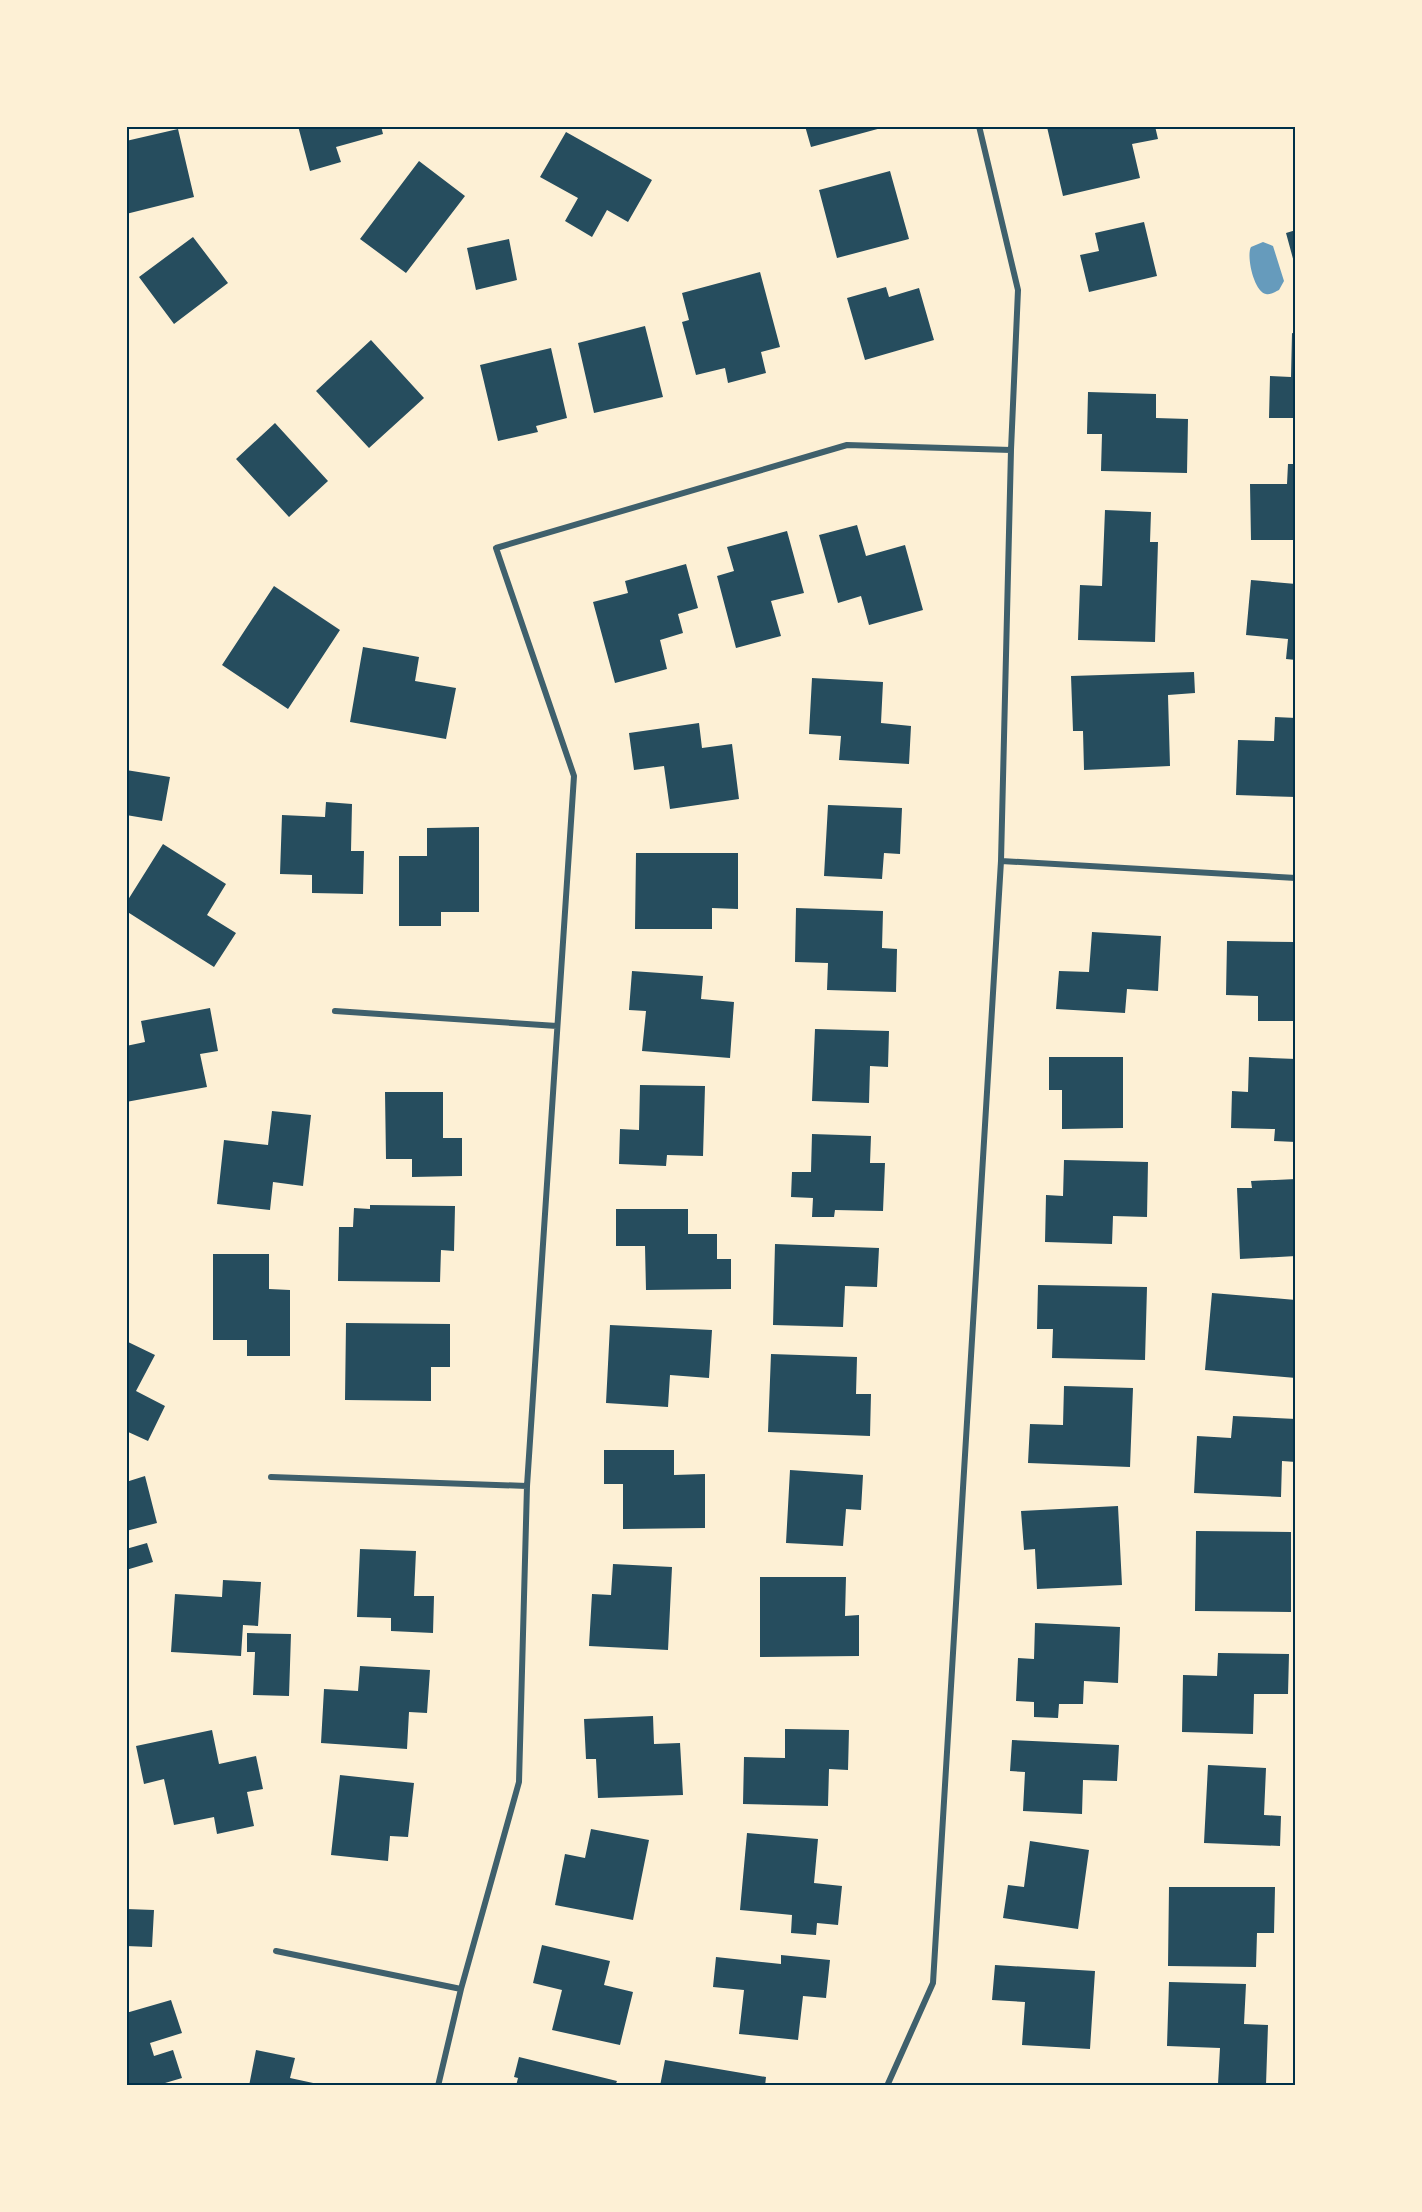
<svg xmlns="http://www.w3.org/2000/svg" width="1422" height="2212" font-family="'Open Sans',sans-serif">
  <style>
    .water { fill: #669bbc }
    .building { fill: #264d5e }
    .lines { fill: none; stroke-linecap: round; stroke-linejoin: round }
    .minor { stroke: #3f606c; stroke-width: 6 }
    .neatline { fill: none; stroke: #003049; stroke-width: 2 }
  </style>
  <rect width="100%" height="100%" fill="#fdf0d5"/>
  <path class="water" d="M1263 242 1273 246 1284 281 1279 290C1275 292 1270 295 1266 294 1254 292 1246 256 1251 247Z"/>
  <path class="building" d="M298 126H381L383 134 336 147 341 162 310 171Z
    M805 126H885V127L811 147Z
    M1051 126H1155L1158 139 1132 144 1140 178 1063 196 1047 127Z
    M178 129 194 197 126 214V141Z
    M566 132 652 180 628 222 607 210 592 237 565 221 578 198 540 177Z
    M419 161 465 196 406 273 360 239Z
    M890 171 909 239 837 258 819 190Z
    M1144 222 1157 276 1089 292 1080 255 1099 251 1095 233Z
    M1296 230V266H1295L1286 233Z
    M193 237 228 283 174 324 139 277Z
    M509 239 517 280 476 290 467 248Z
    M760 272 780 347 761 352 766 373 728 383 725 368 696 375 682 322 689 320 682 293Z
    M886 287 889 297 919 288 934 340 865 360 847 298Z
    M645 326 663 397 594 413 578 343Z
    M1292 333 1296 334V418H1269L1270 376 1291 377Z
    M371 340 424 398 369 448 316 391Z
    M551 348 567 418 536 426 538 432 498 441 480 365Z
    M1088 392 1156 394V418L1188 419 1187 473 1101 471 1102 434H1087Z
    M275 423 328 481 289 517 236 459Z
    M1288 464H1296V540H1251L1250 484H1287Z
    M1105 510 1151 512 1150 542H1158L1155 642 1078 640 1080 585 1102 586Z
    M857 525 866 556 905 545 923 610 869 625 861 596 838 603 819 535Z
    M787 531 804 593 771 601 781 636 736 648 717 576 734 571 727 547Z
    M686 564 698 608 678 614 683 633 660 640 667 669 615 683 593 602 628 593 625 581Z
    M1251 580 1296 584V660L1286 659 1288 639 1246 635Z
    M274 586 340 630 288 709 222 665Z
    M363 647 419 657 415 681 456 688 446 739 350 722Z
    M1194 672 1195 693 1168 695 1170 766 1084 770 1083 731H1073L1071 676Z
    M812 678 883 682 881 723 911 726 909 764 839 760 841 736 809 734Z
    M1275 717 1296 718V797L1236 795 1238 740 1274 741Z
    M699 723 702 748 732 744 739 799 670 809 664 766 634 770 629 733Z
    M126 770 170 777 162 821 126 815Z
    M326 802 352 804 351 851H364L363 894 312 893V875L280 874 282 815 325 817Z
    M828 805 902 808 900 854 884 853 882 879 824 876Z
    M479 827V912H441V926H399V856H427V828Z
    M163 844 226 884 207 915 236 933 214 967 126 911V903Z
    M636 853H738V909L712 908V929H635Z
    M796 908 883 911 882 948 897 949 896 992 827 990 828 963 795 962Z
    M1092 932 1161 936 1158 991 1127 989 1125 1013 1056 1009 1059 971 1089 972Z
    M1227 941 1295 942 1296 1021H1258V996L1226 995Z
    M632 971 703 976 701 999 734 1002 730 1058 642 1051 646 1011 629 1010Z
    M210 1008 218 1051 200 1054 207 1087 126 1102V1046L145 1042 141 1021Z
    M815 1029 889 1031 888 1067 870 1066 869 1103 812 1101Z
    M1049 1057H1123V1128L1062 1129V1090H1049Z
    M1249 1057 1296 1059V1142L1274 1141 1275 1129 1231 1128 1232 1091 1248 1092Z
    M640 1085 705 1086 703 1156 667 1155 666 1166 619 1164 620 1129 639 1130Z
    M385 1092H443V1138H462V1176L412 1177V1159H386Z
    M272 1111 311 1115 303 1186 273 1182 270 1210 217 1204 224 1140 268 1145Z
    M812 1134 871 1136 870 1163H885L883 1211 835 1210 834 1217H812L813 1198 791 1197 792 1172H811Z
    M1064 1160 1148 1162 1147 1217 1113 1216 1112 1244 1045 1242 1046 1195 1063 1196Z
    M1296 1179V1256L1240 1259 1237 1188H1252L1251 1181Z
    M370 1205 455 1206 454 1251 441 1250 440 1282 338 1281 339 1227H353L354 1208 370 1209Z
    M616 1209H688V1234H717V1259H731V1289L646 1290 645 1246H616Z
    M775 1244 879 1248 877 1287 845 1286 843 1327 773 1325Z
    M213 1254H269V1289L290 1290V1356H247V1340H213Z
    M1038 1285 1147 1287 1145 1360 1052 1358 1053 1329H1037Z
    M1212 1293 1296 1300 1293 1336H1296V1378L1205 1370Z
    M346 1323 450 1324V1367H431V1401L345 1400Z
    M610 1325 712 1330 709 1378 670 1375 668 1407 606 1403Z
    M126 1341 155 1355 136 1391 165 1406 148 1441 126 1431Z
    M771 1354 857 1357 856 1394H871L870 1436 768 1432Z
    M1064 1386 1133 1388 1130 1467 1028 1463 1030 1424 1063 1425Z
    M1233 1416 1296 1419V1462L1282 1461 1281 1497 1194 1493 1197 1436 1231 1438Z
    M604 1450H674V1475L705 1474V1528L623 1529V1484H604Z
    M790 1470 863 1475 861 1510 846 1509 843 1546 786 1543Z
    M145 1476 157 1523 126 1531V1482Z
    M1118 1506 1122 1585 1037 1589 1035 1549 1024 1550 1021 1511Z
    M1196 1531 1291 1532V1612L1195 1611Z
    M147 1543 153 1562 126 1570V1549Z
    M360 1549 416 1551 414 1596H434L433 1633 391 1631V1618L357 1617Z
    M613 1564 672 1567 668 1650 589 1646 592 1594 611 1595Z
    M760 1577H846L845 1616 859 1615V1656L760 1657Z
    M223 1580 261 1582 258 1626 243 1625 241 1656 171 1652 175 1594 222 1597Z
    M1035 1623 1120 1627 1118 1683 1084 1681 1083 1704H1059L1058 1718 1034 1717V1702L1016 1701 1018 1658 1034 1659Z
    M247 1633 291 1634 289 1696 253 1695 255 1652H247Z
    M1218 1653 1289 1654 1288 1694H1254L1253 1734 1182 1732 1183 1675 1217 1676Z
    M360 1666 430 1670 427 1713 409 1712 407 1749 321 1743 324 1689 358 1691Z
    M653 1716 654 1744 680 1743 683 1795 598 1798 596 1759H586L584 1719Z
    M785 1729 849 1730 848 1770 829 1769 828 1806 743 1804 744 1757 785 1758Z
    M212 1730 219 1764 256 1756 263 1789 247 1792 254 1826 217 1834 214 1817 174 1825 164 1779 144 1784 136 1746Z
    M1012 1740 1119 1745 1117 1781 1083 1780 1082 1814 1023 1811 1025 1772 1010 1771Z
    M1208 1765 1266 1768 1264 1815 1281 1816 1280 1846 1204 1843Z
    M340 1775 414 1783 408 1837 390 1836 388 1861 331 1855Z
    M591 1829 649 1840 633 1920 555 1905 565 1854 585 1858Z
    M747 1833 818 1839 814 1883 842 1886 838 1925 817 1923 816 1935 791 1933 792 1915 740 1910Z
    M1030 1841 1089 1850 1078 1929 1003 1918 1008 1885 1024 1887Z
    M1169 1887H1275L1274 1933H1257L1256 1967 1168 1966Z
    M126 1909 154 1910 152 1947 126 1946Z
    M542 1945 610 1961 604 1985 633 1992 620 2045 552 2030 562 1990 533 1983Z
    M781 1955 830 1960 826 1998 803 1996 798 2040 739 2034 744 1990 713 1987 716 1957 781 1964Z
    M995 1965 1095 1971 1090 2049 1022 2045 1025 2002 992 2000Z
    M1169 1982 1246 1984 1244 2024 1268 2025 1266 2085 1218 2084 1220 2048 1167 2046Z
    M171 2000 182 2033 150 2043 154 2056 173 2050 182 2078 155 2086H126V2013Z
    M256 2050 295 2058 290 2078 327 2086H249Z
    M519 2057 617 2081 615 2086H516L518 2078 514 2077Z
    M665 2060 766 2077 765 2086H660Z"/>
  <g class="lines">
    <path class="minor" d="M1001 861 1296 878
      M335 1011 557 1026
      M271 1477 527 1486
      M276 1951 461 1989
      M438 2086 461 1989 519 1782 527 1486 574 776 496 548 847 445 1011 450
      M887 2086 933 1983 1001 861 1011 450 1018 290 979 126"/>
  </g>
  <rect width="1422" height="2212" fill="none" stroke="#fdf0d5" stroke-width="255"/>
  <rect x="128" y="128" width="1166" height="1956" class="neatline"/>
</svg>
